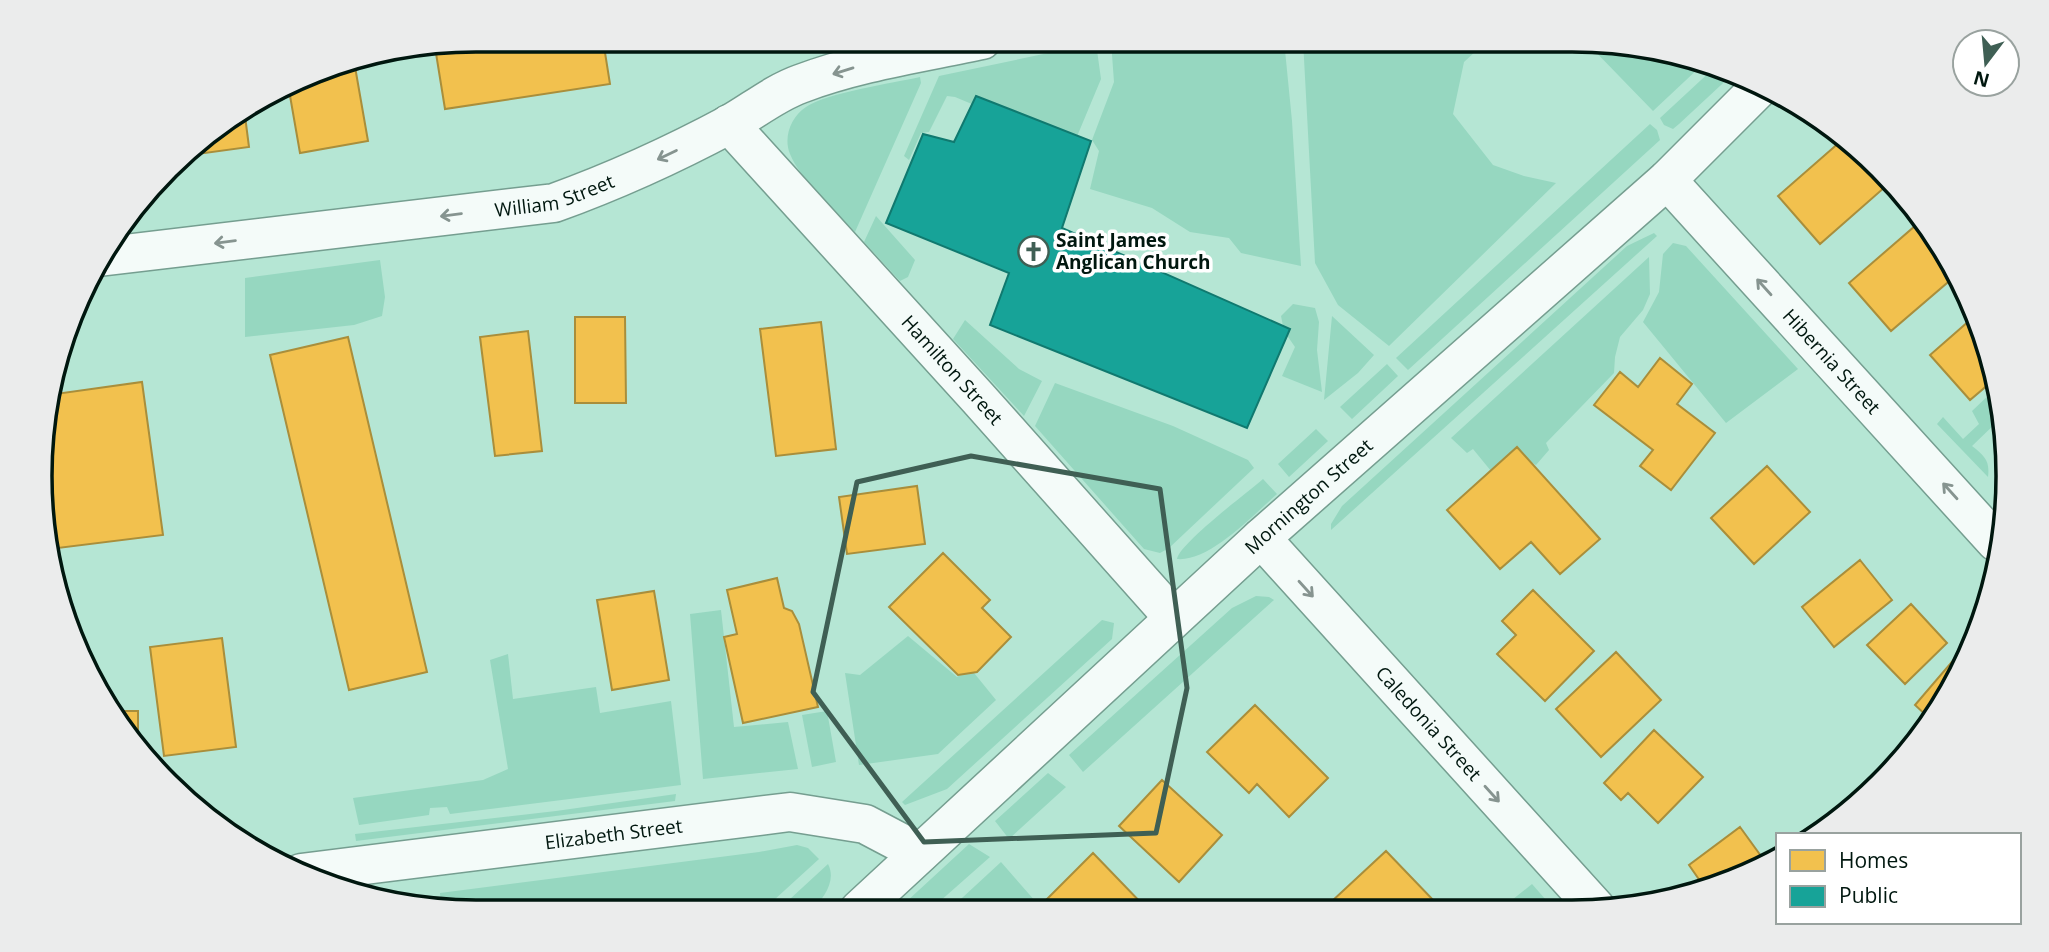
<svg xmlns="http://www.w3.org/2000/svg" width="2049" height="952" font-family="'Open Sans',sans-serif">
  <style>
    .green { fill: #96d7c0 }
    .homes { fill: #f2c14e; stroke: #a98e3b; stroke-width: 2 }
    .public { fill: #17a398; stroke: #10796f; stroke-width: 2 }
    .lines { fill: none; stroke-linecap: round; stroke-linejoin: round }
    .minor-casing { stroke: #759e90; stroke-width: 41 }
    .minor { stroke: #f4fbf9; stroke-width: 38 }
    .oneway { stroke: #869490 }
    .marked { fill: none; stroke: #3f5f54; stroke-width: 5; stroke-linejoin: round }
    .labels { text-anchor: middle; stroke-width: 7; stroke-linejoin: round; paint-order: stroke }
    .street-label { font-size: 19px; fill: #00170f; stroke: #fff }
    .poi-label { font-size: 19px; font-weight: bold; fill: #00170f; stroke: #fff; text-anchor: start }
    .rim { fill: none; stroke: #00170f; stroke-width: 3.5 }
  </style>
  <rect width="100%" height="100%" fill="#b5e6d4"/>
  <path class="green" d="M1284 40 1292 121 1301 266 1241 253 1229 238 1190 232 1152 208 1090 189 1099 151 1092 140 1114 82 1111 41Z
    M1303 40H1488L1464 62 1453 114 1493 165 1524 176 1556 183 1389 346 1338 305 1315 263Z
    M1096 43 1101 79 1073 146 955 97 947 96 929 132 921 133 909 160 904 156 939 76Z
    M1587 43 1701 66 1653 111Z
    M1714 68 1735 72 1679 124 1673 129 1664 125 1660 118Z
    M920 77 921 83 855 232C836 211 800 179 790 154 783 137 791 117 806 107 826 93 893 83 920 77Z
    M1650 124 1657 130 1660 140 1408 370 1396 358Z
    M876 216 915 260 908 277 900 281 864 242Z
    M1654 233 1657 236 1331 530V524L1342 506 1627 246Z
    M1673 243 1686 246 1798 369 1726 423 1643 322 1659 292 1663 254Z
    M1649 257 1650 294 1643 310 1620 337 1615 357 1614 373 1546 443 1549 450 1536 465 1514 452 1491 471 1473 449 1467 453 1451 438Z
    M380 260 385 297 382 316 354 325 245 337V278Z
    M1293 304 1315 308 1319 322 1317 350 1322 392 1282 376 1295 347 1284 331 1281 316Z
    M1332 316 1374 355 1358 373 1324 400Z
    M965 320 1019 369 1042 381 1024 416 953 339Z
    M1387 364 1398 376 1352 419 1340 407Z
    M1055 383 1173 426 1248 460 1254 468 1169 548 1160 553 1144 549 1035 426Z
    M1992 392 1998 421 1972 446C1985 456 1990 461 1988 477L1937 424 1943 417 1963 439 1979 424 1972 411Z
    M1316 429 1328 441 1289 477 1278 464Z
    M1263 479 1277 494C1254 514 1210 562 1177 559 1180 543 1247 493 1263 479Z
    M1256 596 1269 597 1274 600 1083 772 1069 755 1232 608Z
    M721 610 734 727 788 722 798 769 703 779 690 614Z
    M1102 620 1114 623 1112 639 947 789 905 805 902 802Z
    M908 636 957 677 970 668 996 700 938 754 859 765 845 673 860 675Z
    M508 654 513 699 596 687 600 713 671 701 681 785 450 814 447 807 430 808 429 815 359 825 353 798 483 780 508 769 490 660Z
    M827 711 836 762 812 767 802 715Z
    M1048 773 1066 787 1009 839 995 821Z
    M676 794 675 801 356 841 355 834 556 811Z
    M969 844 990 857 930 910H914L906 902Z
    M797 845 808 848 819 859 762 911 500 912 490 905H441L440 893 759 852Z
    M1001 862 1043 910H949Z
    M828 864C837 881 823 899 811 911H777Z
    M1532 884 1553 908H1502Z"/>
  <path class="homes" d="M476 40H603L610 84 445 109 435 47Z
    M354 61 368 141 300 153 289 90 336 64Z
    M245 116 249 147 183 156 189 148Z
    M1841 141 1852 148 1885 187 1820 244 1778 196Z
    M1915 226 1937 251 1954 277 1891 331 1849 283Z
    M1977 314 1990 383 1970 400 1930 355Z
    M575 317H625L626 403H575Z
    M821 322 836 449 776 456 760 329Z
    M528 331 542 451 495 456 480 337Z
    M348 337 427 672 349 690 270 355Z
    M1660 358 1692 384 1677 404 1715 433 1671 490 1640 466 1653 450 1594 405 1620 372 1638 387Z
    M142 382 163 535 50 549 44 533 48 395Z
    M1517 447 1600 539 1560 574 1531 542 1500 569 1447 510Z
    M1767 466 1810 512 1754 564 1711 518Z
    M917 486 925 544 847 554 839 497Z
    M943 553 990 600 982 608 1011 637 977 672 958 675 889 607Z
    M1860 560 1892 600 1834 647 1802 607Z
    M777 578 784 608 792 611 799 624 818 707 743 723 724 637 737 634 727 590Z
    M1533 590 1594 651 1545 701 1497 654 1516 635 1502 621Z
    M654 591 669 680 612 690 597 600Z
    M1911 604 1947 643 1905 684 1867 645Z
    M222 638 236 747 164 756 150 647Z
    M1616 652 1661 700 1601 757 1556 709Z
    M1956 657 1964 663 1915 745 1909 739 1928 717 1915 705Z
    M1255 705 1328 778 1289 817 1257 784 1249 793 1207 752Z
    M113 711H138V741Z
    M1654 730 1703 777 1658 823 1628 793 1621 800 1604 783Z
    M1162 780 1222 835 1179 882 1119 826Z
    M1740 827 1766 863 1740 878 1705 888 1689 865Z
    M1386 851 1436 903 1430 909H1338L1331 902Z
    M1093 853 1148 910H1056L1046 900Z"/>
  <path class="public" d="M976 96 1091 141 1062 228 1290 329 1247 428 990 325 1009 273 886 223 923 134 954 142Z"/>
  <g class="lines">
    <defs>
      <g id="minor">
        <path id="s1" d="M729 124 978 398 1173 617"/>
        <path id="s2" d="M1667 180 1996 542"/>
        <path id="s3" d="M99 257 554 203C615 181 674 154 730 124 753 111 775 93 800 84 858 62 921 53 982 40"/>
        <path id="s4" d="M1261 538 1596 908"/>
        <path id="s5" d="M301 873 790 812 865 824 920 853"/>
        <path id="s6" d="M859 910 1261 538 1667 180 1760 87"/>
      </g>
    </defs>
    <use href="#minor" class="minor-casing"/>
    <use href="#minor" class="minor"/>
  </g>
  <defs><path id="oneway-shaft" d="M-6 0H5M1.5-3L5.5 0L1.5 3" fill="none" stroke-width="1.6" stroke-linecap="round" stroke-linejoin="round" transform="scale(1.75)"/></defs>
  <g class="oneway">
    <use href="#oneway-shaft" transform="translate(843 71) rotate(163)"/>
    <use href="#oneway-shaft" transform="translate(667 155) rotate(154)"/>
    <use href="#oneway-shaft" transform="translate(451 215) rotate(173)"/>
    <use href="#oneway-shaft" transform="translate(225 242) rotate(173)"/>
    <use href="#oneway-shaft" transform="translate(1764 287) rotate(-132)"/>
    <use href="#oneway-shaft" transform="translate(1950 491) rotate(-132)"/>
    <use href="#oneway-shaft" transform="translate(1306 589) rotate(48)"/>
    <use href="#oneway-shaft" transform="translate(1492 794) rotate(48)"/>
  </g>
  <path class="marked" d="M971 456 1160 489 1187 688 1156 833 924 842 813 692 857 482Z"/>
  <defs>
    <symbol id="church-ring" viewBox="-11 -11 22 22"><circle r="9.5" fill="#fff" stroke="#3f5f54" stroke-width="1.5"/><path d="M-1.2-6h2.4v3.5h3.3v2.4h-3.3V6h-2.4V-.1h-3.3v-2.4h3.3Z" fill="#3f5f54"/></symbol>
  </defs>
  <g fill-rule="evenodd">
    <use href="#church-ring" x="1016" y="234" width="35" height="35"/>
  </g>
  <g class="labels">
    <g class="street-label">
      <text dy="7" stroke="none"><textPath href="#s3" startOffset="460">William Street</textPath></text>
      <text dy="7" stroke="none"><textPath href="#s2" startOffset="245">Hibernia Street</textPath></text>
      <text dy="7" stroke="none"><textPath href="#s1" startOffset="332">Hamilton Street</textPath></text>
      <text dy="7" stroke="none"><textPath href="#s6" startOffset="611">Mornington Street</textPath></text>
      <text dy="7" stroke="none"><textPath href="#s4" startOffset="250">Caledonia Street</textPath></text>
      <text dy="7" stroke="none"><textPath href="#s5" startOffset="315">Elizabeth Street</textPath></text>
    </g>
    <g class="poi-label">
      <text x="1056" y="247">Saint James<tspan x="1056" dy="22">Anglican Church</tspan></text>
    </g>
  </g>
  <path d="M0 0H2049V952H0ZM476 52H1572A424 424 0 0 1 1996 476V476A424 424 0 0 1 1572 900H476A424 424 0 0 1 52 476V476A424 424 0 0 1 476 52Z" fill="#ebecec" fill-rule="evenodd"/>
  <path class="rim" d="M476 52H1572A424 424 0 0 1 1996 476V476A424 424 0 0 1 1572 900H476A424 424 0 0 1 52 476V476A424 424 0 0 1 476 52Z"/>
  <rect x="1776" y="833" width="245" height="91" fill="#ffffff" stroke="#99a29f" stroke-width="2"/>
  <rect x="1790" y="850" width="35" height="21" fill="#f2c14e" stroke="#99a29f" stroke-width="2"/>
  <text x="1839" y="868" font-size="21" fill="#00170f">Homes</text>
  <rect x="1790" y="886" width="35" height="21" fill="#17a398" stroke="#99a29f" stroke-width="2"/>
  <text x="1839" y="903" font-size="21" fill="#00170f">Public</text>
  <g transform="translate(1986 63) rotate(196)"><circle r="33" fill="#ffffff" stroke="#99a29f" stroke-width="2"/>
  <path d="M0-5L12 26L0 18L-12 26Z" fill="#3f5f54"/>
  <text y="-10" font-size="19" font-weight="bold" text-anchor="middle" fill="#00170f">N</text>
  </g>
</svg>
